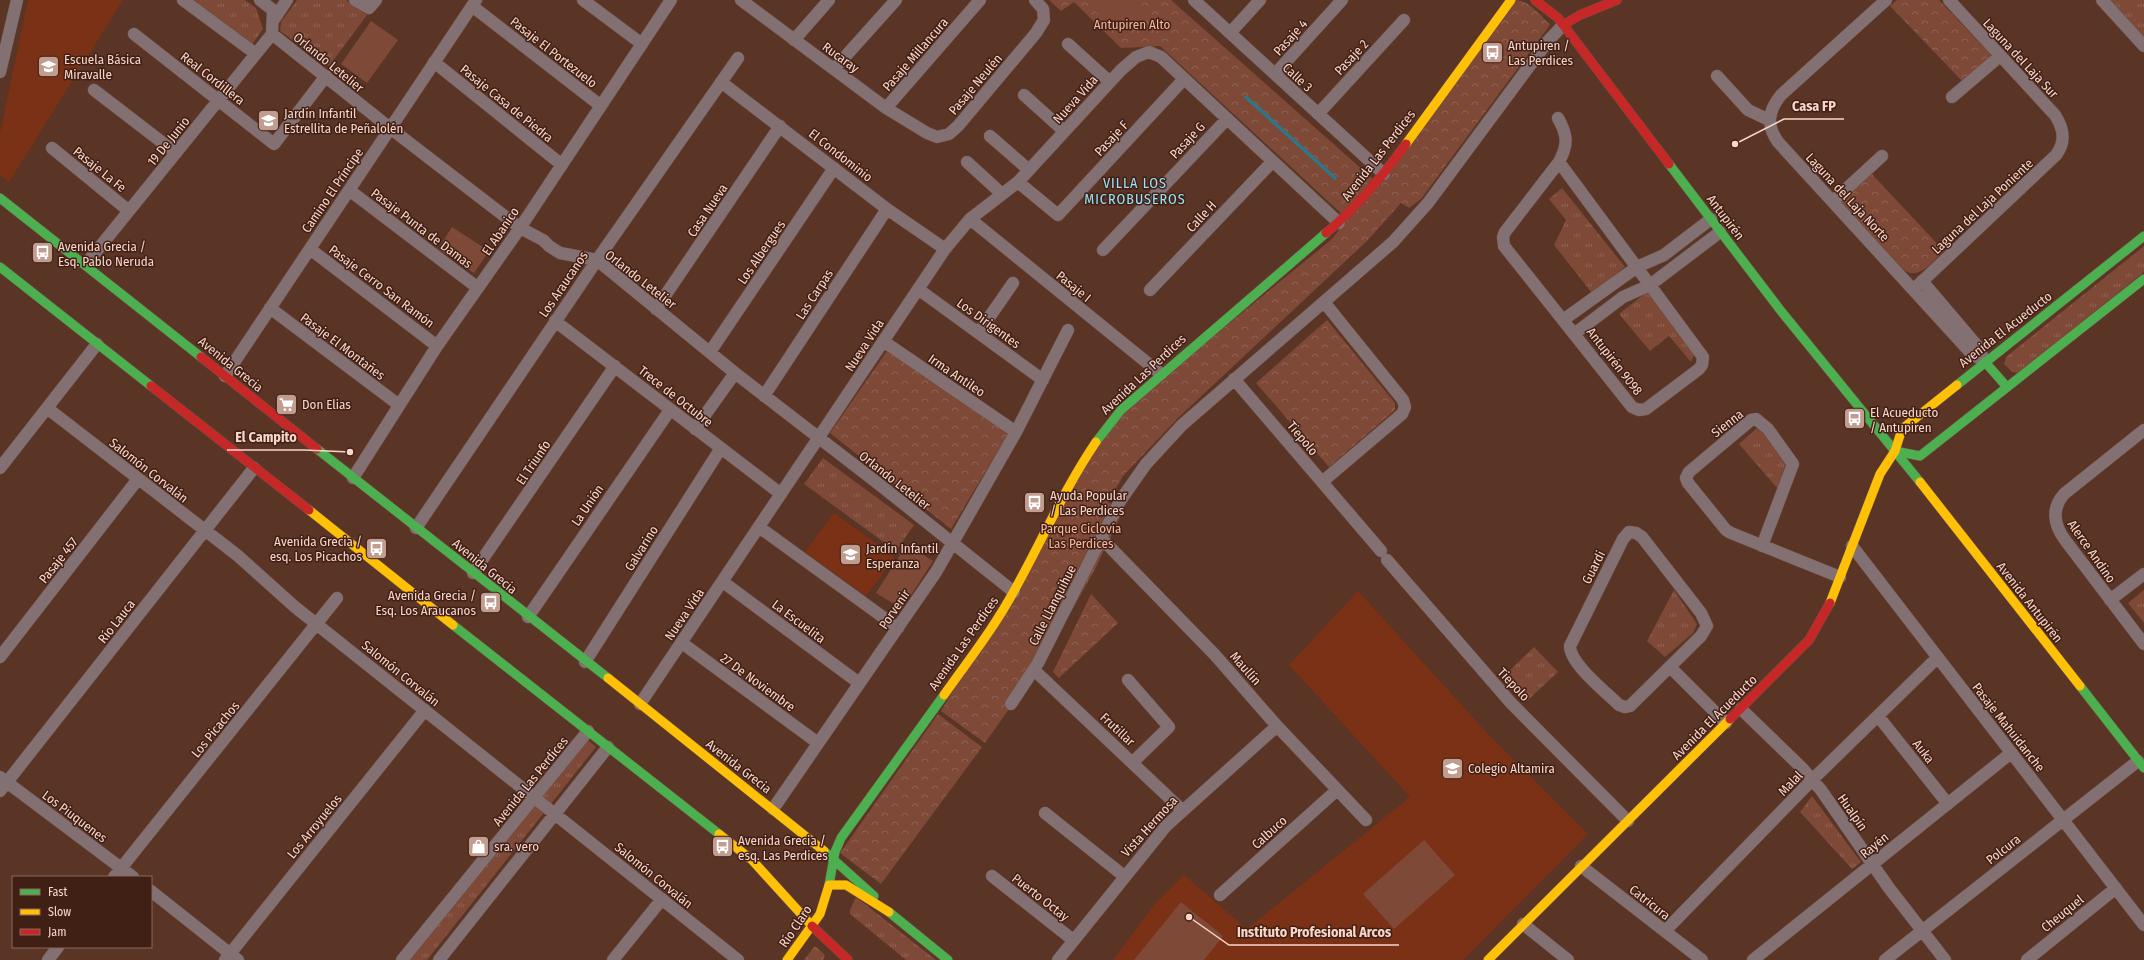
<svg xmlns="http://www.w3.org/2000/svg" width="2144" height="960" font-family="'Fira Sans Condensed',sans-serif">
  <style>
    .built { fill: #7b3115 }
    .grass { fill: url(#grass-tufts) }
    .park { fill: url(#park-crowns) }
    .pitch { fill: #7e4937 }
    .lines { fill: none; stroke-linecap: round; stroke-linejoin: round }
    .stream { stroke: #2e7689; stroke-width: 3.5 }
    .street-casing { stroke: #6e5044; stroke-width: 13 }
    .fast-casing { stroke: #6e5044; stroke-width: 10 }
    .slow-casing { stroke: #6e5044; stroke-width: 10 }
    .jam-casing { stroke: #6e5044; stroke-width: 10 }
    .street { stroke: #837072; stroke-width: 12 }
    .fast { stroke: #4caf50; stroke-width: 9 }
    .slow { stroke: #ffc107; stroke-width: 9 }
    .jam { stroke: #c62828; stroke-width: 9 }
    .labels { text-anchor: middle; stroke-width: 3; stroke-linejoin: round; paint-order: stroke }
    .park-label { font-size: 13px; fill: #f8b7a1; stroke: #401f14 }
    .street-label { font-size: 13px; fill: #f9d6ca; stroke: #401f14 }
    .poi-label { font-size: 13px; fill: #f9d6ca; stroke: #401f14; text-anchor: start }
    .neighbourhood-label { font-size: 14px; letter-spacing: 1px; fill: #99e3fa; stroke: #401f14 }
    .leader { fill: none; stroke: #f9d6ca; stroke-width: 1.5 }
    .callout-dot { fill: #f9d6ca; stroke: #401f14; stroke-width: 1.5 }
    .callout-label { font-size: 14px; text-anchor: middle; font-weight: bold; fill: #f9d6ca; stroke: #401f14; stroke-width: 3; stroke-linejoin: round; paint-order: stroke }
  </style>
  <defs>
    <pattern id="grass-tufts" width="24" height="20" patternUnits="userSpaceOnUse"><rect width="24" height="20" fill="#7e4937"/><path d="M3 7l-1-3M5 7V3M7 7l1-3M15 17l-1-3M17 17v-4M19 17l1-3" fill="none" stroke="#916253"/></pattern>
    <pattern id="park-crowns" width="20" height="18" patternUnits="userSpaceOnUse"><rect width="20" height="18" fill="#7e4937"/><path d="M2 6a3 3 0 1 1 6 0M12 15a3 3 0 1 1 6 0" fill="none" stroke="#916253"/></pattern>
  </defs>
  <rect width="100%" height="100%" fill="#5a3425"/>
  <path class="built" d="M28 0H123L9 182 0 175V133Z
    M834 513 895 557 866 596 805 552Z
    M1358 591 1489 735 1588 834 1463 960H1113L1154 905 1184 875 1247 929 1410 797 1289 665Z"/>
  <path class="grass" d="M188 0H245L256 8 263 29 251 46Z
    M297 0H346L367 15 329 66 280 31 281 22Z
    M2110 0H2144V37Z
    M1562 188 1625 267 1592 293 1554 245 1566 220 1549 199Z
    M2144 246V272L2019 373 2012 372 2004 364 2006 357Z
    M1647 292 1696 351 1691 362 1669 336 1650 351 1619 314Z
    M1757 428 1768 432 1786 463 1778 489 1739 444Z
    M823 458 914 525 896 551 804 484Z
    M1674 590 1697 624 1693 633 1665 657 1647 641Z
    M2144 590V623L2128 603Z
    M1534 647 1558 672 1527 701 1503 677Z
    M584 737 596 747 427 960H409Z
    M1812 796 1861 862 1852 869 1800 812Z
    M856 897 936 960H906L850 914V910Z"/>
  <path class="park" d="M1049 0H1171L1373 179 1343 215 1160 46 1121 48 1074 2 1061 11Z
    M1515 0C1529 0 1541 16 1550 25L1421 199 1409 208 1401 203 1367 241 1179 417 1123 476 1108 502 1123 511 1094 571 1047 655 985 743 941 711 1088 462 1121 412 1332 239Z
    M1897 0H1939L1992 56 1963 82 1890 6Z
    M1871 173 1944 251C1933 261 1918 282 1903 269L1842 203 1841 200Z
    M1327 320 1395 403V410L1329 467 1256 383Z
    M889 348 1008 434 951 529 830 433Z
    M1091 594 1118 623 1059 678 1053 672Z
    M938 714 982 747 881 884 840 853Z
    M815 946 825 955 823 960H804Z"/>
  <path class="pitch" d="M1094 0H1124L1142 16 1122 37 1089 5Z
    M371 21 398 40 367 83 341 64Z
    M452 227 489 251 474 273 438 249Z
    M907 544 933 561 902 609 876 593Z
    M1424 840 1455 875 1394 929 1363 894Z
    M1181 902 1223 936 1204 960H1134Z"/>
  <g class="lines">
    <path class="stream" d="M1246 97 1335 178"/>
    <defs>
      <path id="street" d="M183 0 256 54
        M260 0 273 10 272 34 390 128 520 228 543 240 549 246 560 253 597 260 735 373 880 485 1014 592
        M355 0 369 8 376 0
        M583 0 642 44
        M741 0 886 108 927 133 937 137 949 134 958 126 1036 33 1044 20 1043 9 1035 0
        M1194 0 1384 174
        M1886 0 1781 95C1768 111 1766 125 1778 142L1971 353 1985 362
        M2102 0 2144 46
        M472 6 601 106
        M273 21 287 0
        M1230 33 1260 0
        M134 34 274 144 326 76
        M794 40 829 0
        M1068 44 1110 82
        M434 62 562 165
        M834 69 896 0
        M0 72 17 0
        M1275 74 1342 0
        M1717 76 1748 110 1769 120
        M721 82 887 209 945 249
        M94 90 176 153
        M1024 95 1064 131
        M1952 97 2000 56
        M886 108 980 0
        M1318 114 1404 20
        M1558 118C1568 136 1568 145 1559 162
        M990 136 1029 170
        M52 148 129 211
        M967 162 1002 194
        M1559 162 1703 357 1702 365 1699 369 1646 409 1639 410 1632 407 1504 246 1503 237 1505 232Z
        M1018 182 1058 215 1184 79
        M349 190 478 288
        M1833 201 1882 156
        M970 219 1161 374
        M310 249 437 346
        M1103 250 1227 119
        M86 264 272 34
        M1922 281 1978 347 1985 362
        M918 289 1043 380
        M1914 289 2056 155C2066 142 2064 129 2055 115L1949 0
        M1150 290 1272 162
        M270 308 399 405
        M656 309 780 126
        M1563 320 1637 267 1664 255 1711 219
        M555 321 781 494
        M979 332 1013 283
        M1574 334 1623 297 1650 285 1720 232
        M883 341 1016 432
        M710 352 834 168
        M225 376 476 0
        M1234 379 1381 551
        M764 396 887 209
        M47 408 237 555 295 607 738 960
        M695 429 735 373
        M2144 430 2064 494C2051 509 2054 525 2065 540L2144 644
        M0 468 97 344
        M353 478 437 346 520 228 671 0
        M1322 482 1402 414 1405 407 1403 400 1324 302
        M759 527 898 628
        M416 528 597 260 738 58
        M1629 532 1636 533 1642 537 1701 613 1707 626 1701 636 1630 706 1625 707 1619 705C1606 692 1570 664 1570 646L1623 539Z
        M1101 538 1215 655 1277 726 1366 820
        M1762 546 1793 464 1768 429 1756 419 1751 420 1689 472 1686 478 1688 483 1726 530 1731 533 1840 577
        M1852 546 2144 925
        M1387 560 1511 703 1628 821
        M473 573 615 366
        M723 582 859 683
        M2110 600 2144 574
        M528 617 670 410
        M682 643 818 743
        M0 657 138 479
        M585 662 721 448
        M1670 667 1726 723
        M1034 670 1182 810
        M1128 680 1169 727 1133 762
        M640 704 945 249 970 219 1018 182 1121 70 1136 57 1149 52 1161 57 1339 223
        M1011 704 1038 663 1120 501 1146 464 1182 425 1393 242 1428 203 1548 41 1563 25
        M1741 709 1802 768 1821 790 1889 888 1945 960
        M1878 716 1948 804
        M0 777 133 877
        M0 791 254 468
        M773 809 936 572 1016 432 1068 330
        M1045 813 1124 876
        M1581 866 1702 960
        M992 876 1073 940
        M114 877 337 598
        M151 891 238 960
        M1220 895 1337 790
        M1523 924 1568 960
        M1665 931 1812 780 1937 658
        M48 960 58 947
        M225 960 425 710
        M402 960 588 731
        M439 960 608 747
        M613 960 662 899
        M1058 960 1166 826 1277 726
        M1753 960 2011 753
        M1885 960 2138 761
        M2027 960 2116 888"/>
      <path id="fast" d="M1669 164 1781 311 1920 482
        M0 198 201 357
        M0 267 151 386
        M1985 362 2007 387
        M1957 385 2144 236
        M1096 442 1121 410 1326 233
        M317 449 608 678
        M1895 451 1920 456 2144 279
        M453 625 719 834
        M2080 686 2144 768
        M824 851 874 896
        M829 885 835 852 841 838 944 695
        M889 912 948 960"/>
      <path id="slow" d="M1406 144 1511 0
        M1920 482 2080 686
        M309 510 453 625
        M1830 603 1880 474 1895 451 1902 429 1957 385
        M608 678 824 851
        M944 695C968 661 994 628 1014 591 1042 541 1064 489 1096 442
        M719 834 752 860 812 926
        M787 960 820 914 829 885H846L889 912
        M1488 960 1730 719"/>
      <path id="jam" d="M1535 0 1558 18 1669 164
        M1563 25 1580 15 1617 0
        M1326 233C1357 207 1382 177 1406 144
        M201 357 317 449
        M151 386 309 510
        M1730 719 1809 640 1830 603
        M812 926 848 960"/>
    </defs>
    <use href="#street" class="street-casing"/>
    <use href="#fast" class="fast-casing"/>
    <use href="#slow" class="slow-casing"/>
    <use href="#jam" class="jam-casing"/>
    <use href="#street" class="street"/>
    <use href="#fast" class="fast"/>
    <use href="#slow" class="slow"/>
    <use href="#jam" class="jam"/>
  </g>
  <defs>
    <symbol id="bus-square" viewBox="-11 -11 22 22"><rect x="-9" y="-9" width="18" height="18" rx="4" fill="#c19d90" stroke="#401f14"/><path d="M-5-6H5V4H4V6H2V4H-2V6H-4V4H-5ZM-3.5-4V0h7V-4ZM-3.5 1.2v1.5H-2V1.2ZM2 1.2v1.5H3.5V1.2Z" fill="#fff"/></symbol>
    <symbol id="school-square" viewBox="-11 -11 22 22"><rect x="-9" y="-9" width="18" height="18" rx="4" fill="#c19d90" stroke="#401f14"/><path d="M0-5L7-2L0 1L-7-2ZM-4 1L0 2.5L4 1V4Q0 6-4 4Z" fill="#fff"/></symbol>
    <symbol id="supermarket-square" viewBox="-11 -11 22 22"><rect x="-9" y="-9" width="18" height="18" rx="4" fill="#c19d90" stroke="#401f14"/><path d="M-6-5.5h2.5l.6 2H6L4.5 2H-2.5L-4.4-4H-6ZM-1.5 3.2a1.3 1.3 0 1 0 .1 0ZM3 3.2a1.3 1.3 0 1 0 .1 0Z" fill="#fff"/></symbol>
    <symbol id="shop-square" viewBox="-11 -11 22 22"><rect x="-9" y="-9" width="18" height="18" rx="4" fill="#c19d90" stroke="#401f14"/><path d="M-5-2.5h2.3a2.7 3.5 0 0 1 5.4 0H5L5.5 6h-11ZM-1.5-2.5h3a1.5 2.3 0 0 0-3 0Z" fill="#fff"/></symbol>
  </defs>
  <g fill-rule="evenodd">
    <use href="#bus-square" x="1480" y="40" width="25" height="25"/>
    <use href="#school-square" x="36" y="54" width="25" height="25"/>
    <use href="#school-square" x="256" y="108" width="25" height="25"/>
    <use href="#bus-square" x="30" y="240" width="25" height="25"/>
    <use href="#supermarket-square" x="274" y="392" width="25" height="25"/>
    <use href="#bus-square" x="1842" y="406" width="25" height="25"/>
    <use href="#bus-square" x="1022" y="490" width="25" height="25"/>
    <use href="#bus-square" x="364" y="536" width="25" height="25"/>
    <use href="#school-square" x="838" y="542" width="25" height="25"/>
    <use href="#bus-square" x="478" y="590" width="25" height="25"/>
    <use href="#school-square" x="1440" y="756" width="25" height="25"/>
    <use href="#shop-square" x="466" y="834" width="25" height="25"/>
    <use href="#bus-square" x="710" y="834" width="25" height="25"/>
  </g>
  <g class="labels">
    <g class="park-label">
      <text x="1132" y="29">Antupiren Alto</text>
      <text x="1081" y="533">Parque Ciclovía<tspan x="1081" dy="15">Las Perdices</tspan></text>
    </g>
    <g class="street-label">
      <text transform="translate(1290 37) rotate(-48)" y="5">Pasaje 4</text>
      <text transform="translate(554 52) rotate(38)" y="5">Pasaje El Portezuelo</text>
      <text transform="translate(915 54) rotate(-49)" y="5">Pasaje Millancura</text>
      <text transform="translate(841 57) rotate(36)" y="5">Rucaray</text>
      <text transform="translate(1351 57) rotate(-47)" y="5">Pasaje 2</text>
      <text transform="translate(2021 58) rotate(47)" y="5">Laguna del Laja Sur</text>
      <text transform="translate(329 62) rotate(39)" y="5">Orlando Letelier</text>
      <text transform="translate(1298 77) rotate(43)" y="5">Calle 3</text>
      <text transform="translate(213 78) rotate(38)" y="5">Real Cordillera</text>
      <text transform="translate(975 84) rotate(-50)" y="5">Pasaje Neulén</text>
      <text transform="translate(1075 99) rotate(-48)" y="5">Nueva Vida</text>
      <text transform="translate(507 103) rotate(39)" y="5">Pasaje Casa de Piedra</text>
      <text transform="translate(1111 138) rotate(-47)" y="5">Pasaje F</text>
      <text transform="translate(1187 140) rotate(-47)" y="5">Pasaje G</text>
      <text transform="translate(168 141) rotate(-51)" y="5">19 De Junio</text>
      <text transform="translate(841 155) rotate(38)" y="5">El Condominio</text>
      <text transform="translate(1378 155) rotate(-52)" y="5">Avenida Las Perdices</text>
      <text transform="translate(100 169) rotate(39)" y="5">Pasaje La Fe</text>
      <text transform="translate(332 190) rotate(-56)" y="5">Camino El Príncipe</text>
      <text transform="translate(1848 197) rotate(47)" y="5">Laguna del Laja Norte</text>
      <text transform="translate(1982 206) rotate(-43)" y="5">Laguna del Laja Poniente</text>
      <text transform="translate(707 210) rotate(-56)" y="5">Casa Nueva</text>
      <text transform="translate(1201 216) rotate(-47)" y="5">Calle H</text>
      <text transform="translate(1726 217) rotate(53)" y="5">Antupirén</text>
      <text transform="translate(422 228) rotate(37)" y="5">Pasaje Punta de Damas</text>
      <text transform="translate(500 231) rotate(-56)" y="5">El Abanico</text>
      <text transform="translate(761 252) rotate(-56)" y="5">Los Albergues</text>
      <text transform="translate(641 279) rotate(38)" y="5">Orlando Letelier</text>
      <text transform="translate(563 284) rotate(-56)" y="5">Los Araucanos</text>
      <text transform="translate(382 286) rotate(37)" y="5">Pasaje Cerro San Ramón</text>
      <text transform="translate(1074 286) rotate(39)" y="5">Pasaje I</text>
      <text transform="translate(814 294) rotate(-57)" y="5">Las Carpas</text>
      <text transform="translate(989 323) rotate(36)" y="5">Los Dirigentes</text>
      <text transform="translate(2005 329) rotate(-38)" y="5">Avenida El Acueducto</text>
      <text transform="translate(864 345) rotate(-57)" y="5">Nueva Vida</text>
      <text transform="translate(343 346) rotate(37)" y="5">Pasaje El Montañes</text>
      <text transform="translate(1615 361) rotate(52)" y="5">Antupirén 9098</text>
      <text transform="translate(231 364) rotate(39)" y="5">Avenida Grecia</text>
      <text transform="translate(1143 374) rotate(-43)" y="5">Avenida Las Perdices</text>
      <text transform="translate(957 375) rotate(34)" y="5">Irma Antileo</text>
      <text transform="translate(676 396) rotate(38)" y="5">Trece de Octubre</text>
      <text transform="translate(1727 423) rotate(-38)" y="5">Sienna</text>
      <text transform="translate(1303 438) rotate(50)" y="5">Tiepolo</text>
      <text transform="translate(533 462) rotate(-56)" y="5">El Triunfo</text>
      <text transform="translate(149 470) rotate(38)" y="5">Salomón Corvalán</text>
      <text transform="translate(895 480) rotate(38)" y="5">Orlando Letelier</text>
      <text transform="translate(587 505) rotate(-56)" y="5">La Unión</text>
      <text transform="translate(641 548) rotate(-58)" y="5">Galvarino</text>
      <text transform="translate(2092 551) rotate(55)" y="5">Alerce Andino</text>
      <text transform="translate(58 560) rotate(-52)" y="5">Pasaje 457</text>
      <text transform="translate(485 566) rotate(39)" y="5">Avenida Grecia</text>
      <text transform="translate(1593 567) rotate(-63)" y="5">Guardi</text>
      <text transform="translate(2030 602) rotate(52)" y="5">Avenida Antupirén</text>
      <text transform="translate(1052 605) rotate(-63)" y="5">Calle Llanquihue</text>
      <text transform="translate(894 609) rotate(-56)" y="5">Porvenir</text>
      <text transform="translate(684 614) rotate(-56)" y="5">Nueva Vida</text>
      <text transform="translate(116 621) rotate(-52)" y="5">Río Lauca</text>
      <text transform="translate(799 621) rotate(37)" y="5">La Escuelita</text>
      <text transform="translate(963 643) rotate(-55)" y="5">Avenida Las Perdices</text>
      <text transform="translate(1246 668) rotate(49)" y="5">Maullín</text>
      <text transform="translate(401 673) rotate(39)" y="5">Salomón Corvalán</text>
      <text transform="translate(758 682) rotate(36)" y="5">27 De Noviembre</text>
      <text transform="translate(1514 684) rotate(47)" y="5">Tiepolo</text>
      <text transform="translate(1714 717) rotate(-45)" y="5">Avenida El Acueducto</text>
      <text transform="translate(2009 727) rotate(52)" y="5">Pasaje Mahuidanche</text>
      <text transform="translate(215 729) rotate(-51)" y="5">Los Picachos</text>
      <text transform="translate(1118 729) rotate(43)" y="5">Frutillar</text>
      <text transform="translate(1924 751) rotate(52)" y="5">Auka</text>
      <text transform="translate(739 766) rotate(38)" y="5">Avenida Grecia</text>
      <text transform="translate(530 781) rotate(-51)" y="5">Avenida Las Perdices</text>
      <text transform="translate(1790 783) rotate(-46)" y="5">Malal</text>
      <text transform="translate(1853 812) rotate(55)" y="5">Hualpín</text>
      <text transform="translate(75 816) rotate(37)" y="5">Los Piuquenes</text>
      <text transform="translate(314 826) rotate(-51)" y="5">Los Arroyuelos</text>
      <text transform="translate(1149 826) rotate(-48)" y="5">Vista Hermosa</text>
      <text transform="translate(1269 832) rotate(-42)" y="5">Calbuco</text>
      <text transform="translate(1874 845) rotate(-39)" y="5">Rayén</text>
      <text transform="translate(2003 849) rotate(-38)" y="5">Polcura</text>
      <text transform="translate(654 875) rotate(39)" y="5">Salomón Corvalán</text>
      <text transform="translate(1041 897) rotate(38)" y="5">Puerto Octay</text>
      <text transform="translate(1650 902) rotate(38)" y="5">Catricura</text>
      <text transform="translate(2062 913) rotate(-39)" y="5">Cheuquel</text>
      <text transform="translate(795 926) rotate(-56)" y="5">Río Claro</text>
    </g>
    <g class="poi-label">
      <text x="1508" y="50">Antupiren /<tspan x="1508" dy="15">Las Perdices</tspan></text>
      <text x="64" y="64">Escuela Básica<tspan x="64" dy="15">Miravalle</tspan></text>
      <text x="284" y="118">Jardín Infantil<tspan x="284" dy="15">Estrellita de Peñalolén</tspan></text>
      <text x="58" y="251">Avenida Grecia /<tspan x="58" dy="15">Esq. Pablo Neruda</tspan></text>
      <text x="302" y="409">Don Elias</text>
      <text x="1870" y="417">El Acueducto<tspan x="1870" dy="15">/ Antupiren</tspan></text>
      <text x="1050" y="500">Ayuda Popular<tspan x="1050" dy="15">/ Las Perdices</tspan></text>
      <text x="362" y="546" text-anchor="end">Avenida Grecia /<tspan x="362" dy="15">esq. Los Picachos</tspan></text>
      <text x="866" y="553">Jardín Infantil<tspan x="866" dy="15">Esperanza</tspan></text>
      <text x="476" y="600" text-anchor="end">Avenida Grecia /<tspan x="476" dy="15">Esq. Los Araucanos</tspan></text>
      <text x="1468" y="773">Colegio Altamira</text>
      <text x="738" y="845">Avenida Grecia /<tspan x="738" dy="15">esq. Las Perdices</tspan></text>
      <text x="494" y="851">sra. vero</text>
    </g>
    <g class="neighbourhood-label">
      <text x="1135" y="188">VILLA LOS<tspan x="1135" dy="16">MICROBUSEROS</tspan></text>
    </g>
  </g>
  <path class="leader" d="M1735 144L1784 119H1844M350 452L304 450H227M1189 917L1229 945H1399"/>
  <g class="callout-dot">
    <circle cx="1735" cy="144" r="4"/>
    <circle cx="350" cy="452" r="4"/>
    <circle cx="1189" cy="917" r="4"/>
  </g>
  <g class="callout-label">
    <text x="1814" y="111">Casa FP</text>
    <text x="266" y="442">El Campito</text>
    <text x="1314" y="937">Instituto Profesional Arcos</text>
  </g>
  <rect x="12" y="876" width="140" height="72" fill="#401f14" stroke="#8a685d"/>
  <rect x="20" y="889" width="20" height="6" fill="#4caf50" stroke="#8a685d"/>
  <text x="48" y="896" font-size="12" fill="#f9d6ca">Fast</text>
  <rect x="20" y="909" width="20" height="6" fill="#ffc107" stroke="#8a685d"/>
  <text x="48" y="916" font-size="12" fill="#f9d6ca">Slow</text>
  <rect x="20" y="929" width="20" height="6" fill="#c62828" stroke="#8a685d"/>
  <text x="48" y="936" font-size="12" fill="#f9d6ca">Jam</text>
</svg>
